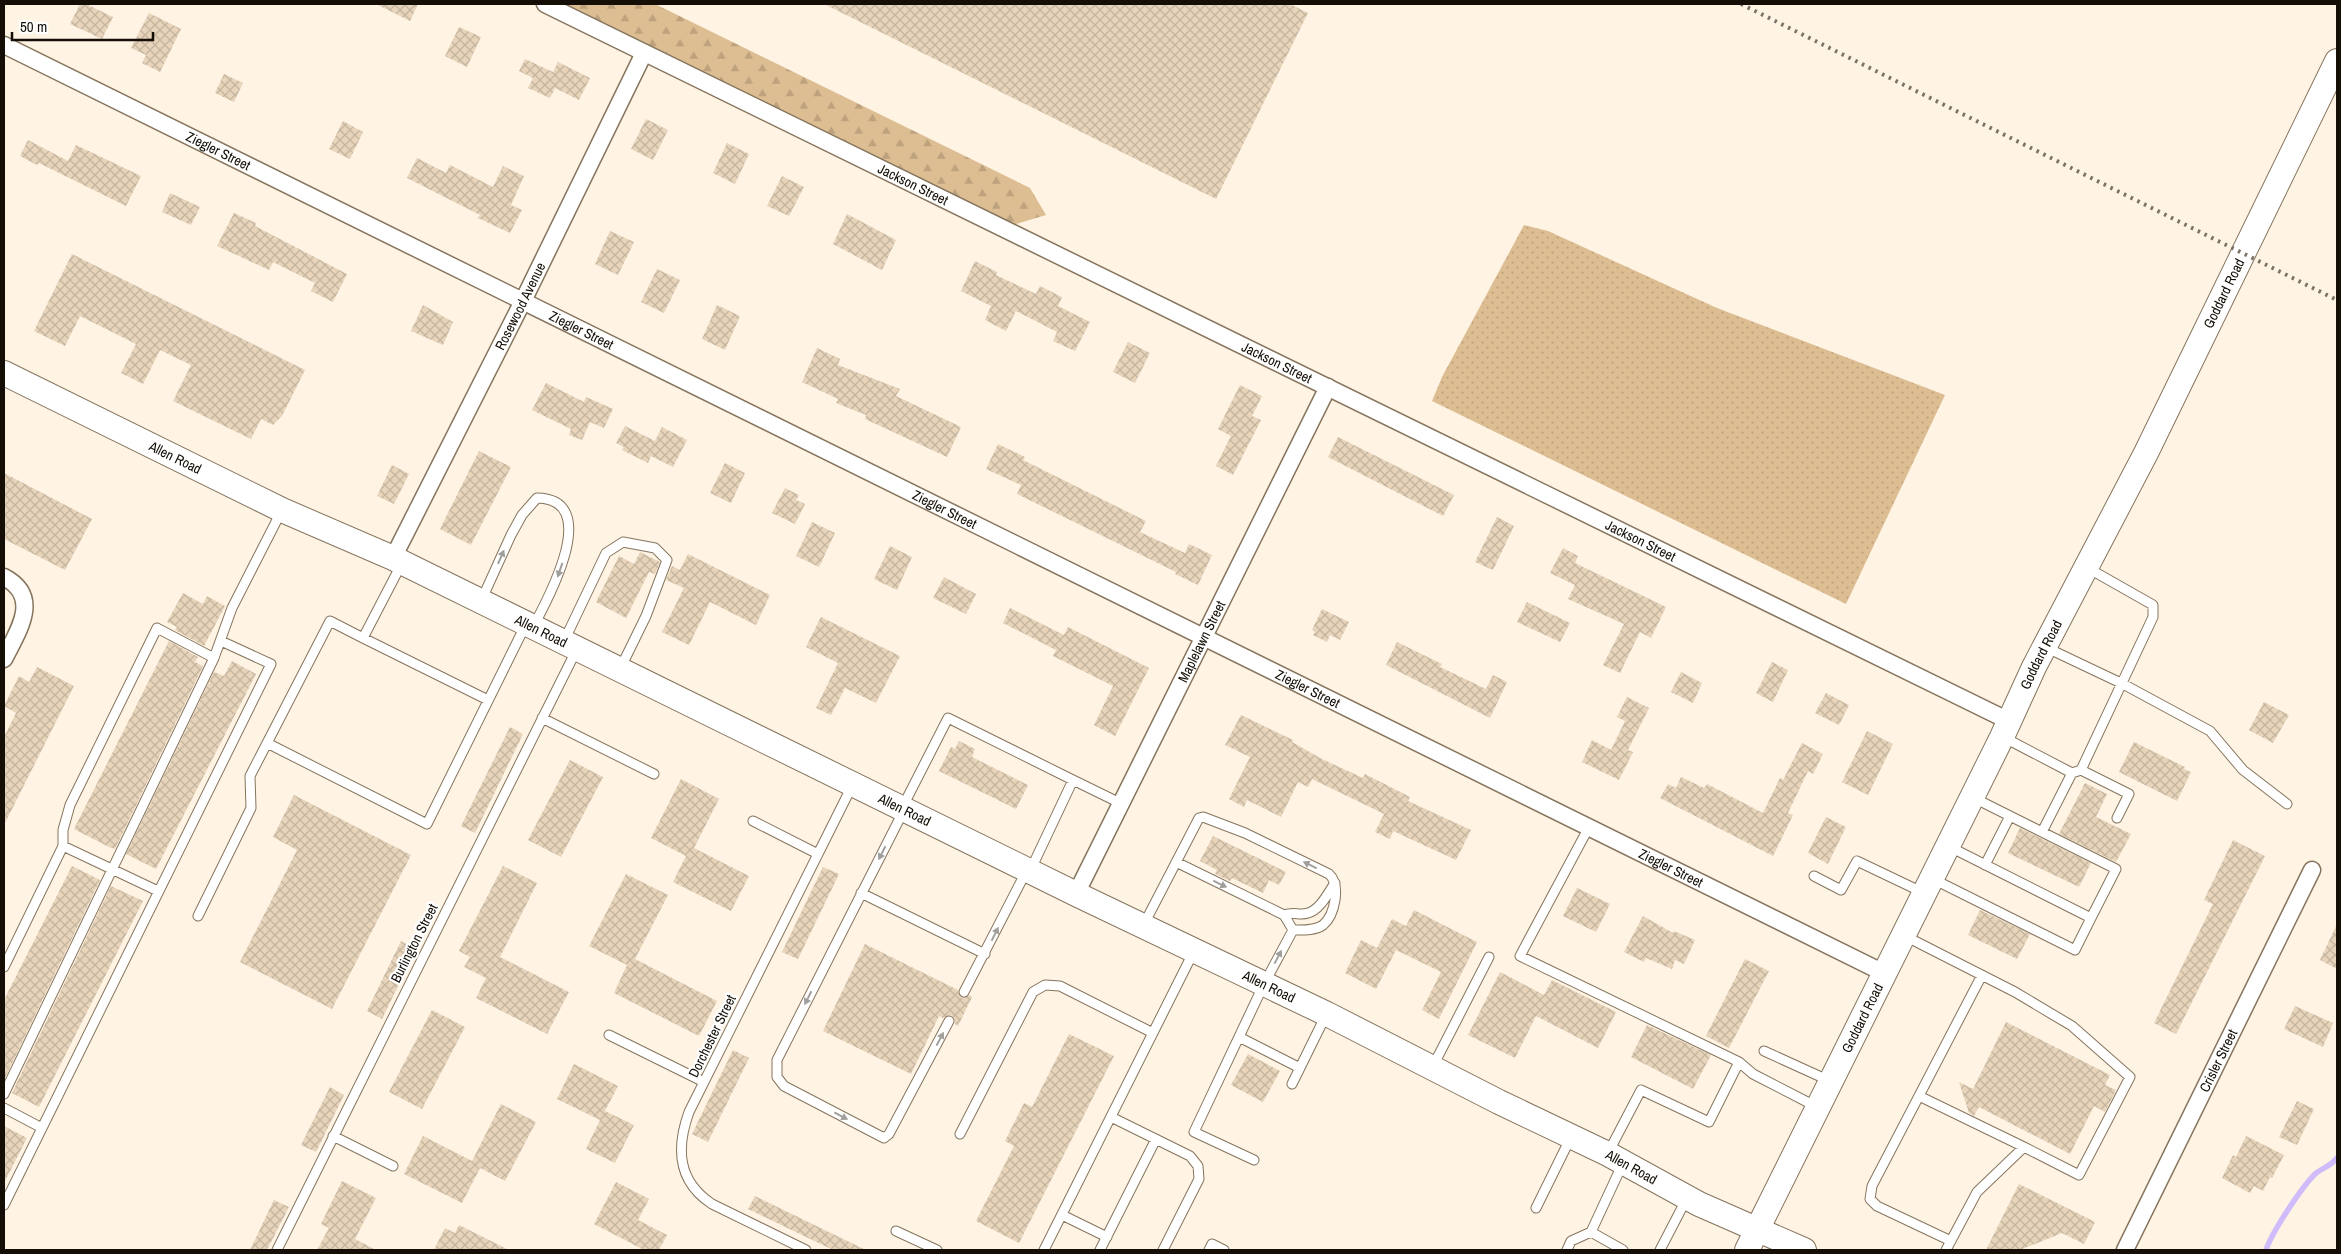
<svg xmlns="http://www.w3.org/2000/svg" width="2341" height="1254" font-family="'Archivo Narrow',sans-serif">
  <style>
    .grass { fill: url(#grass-dots) }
    .forest { fill: url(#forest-firs) }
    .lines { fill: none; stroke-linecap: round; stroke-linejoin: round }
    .stream { stroke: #d0bcfb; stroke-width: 5.5 }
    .building { fill: url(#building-cross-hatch) }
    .lane-casing { stroke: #86755d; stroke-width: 11 }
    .street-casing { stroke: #86755d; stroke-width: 19 }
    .secondary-casing { stroke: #86755d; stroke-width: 26 }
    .lane { stroke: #fff; stroke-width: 9 }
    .street { stroke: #fff; stroke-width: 16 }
    .secondary { stroke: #fff; stroke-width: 24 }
    .rail { stroke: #7a7267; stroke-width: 4; stroke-dasharray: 2.5 5; stroke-linecap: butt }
    .oneway { fill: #a19f9b }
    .labels { text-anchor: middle; stroke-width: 4.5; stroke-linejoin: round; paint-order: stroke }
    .street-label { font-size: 14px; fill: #140e06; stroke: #fff }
  </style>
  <defs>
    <pattern id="grass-dots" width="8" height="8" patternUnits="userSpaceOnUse" patternTransform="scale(1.25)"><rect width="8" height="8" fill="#ddbe93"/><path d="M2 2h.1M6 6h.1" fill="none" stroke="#bda27d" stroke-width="1.8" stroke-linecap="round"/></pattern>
    <pattern id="forest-firs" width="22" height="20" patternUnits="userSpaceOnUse" patternTransform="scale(1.25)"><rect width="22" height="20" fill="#ddbe93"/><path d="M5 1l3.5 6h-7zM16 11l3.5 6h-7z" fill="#bda27d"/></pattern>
    <pattern id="building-cross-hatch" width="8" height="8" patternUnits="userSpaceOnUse" patternTransform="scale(1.25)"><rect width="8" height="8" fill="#e7d4bb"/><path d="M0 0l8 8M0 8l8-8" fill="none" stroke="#c5b59f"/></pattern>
  </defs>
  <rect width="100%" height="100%" fill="#fff3e4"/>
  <path class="grass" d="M1524 225 1548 231 1717 308 1945 395 1846 604 1432 401 1442 377Z"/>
  <path class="forest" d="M566 4H655L1030 188 1046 215 1013 225Z"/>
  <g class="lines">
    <path class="stream" d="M2266 1250C2272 1232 2301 1188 2315 1174 2322 1168 2331 1166 2337 1158"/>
  </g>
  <path class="building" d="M80 4H86L113 17 102 39 70 24Z
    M376 4H418L410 21Z
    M824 4H1290L1308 13 1216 199Z
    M149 13 181 29 160 72 142 63 146 55 131 48Z
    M459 27 481 37 467 67 445 56Z
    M525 59 553 72 558 62 590 78 579 100 555 88 550 98 528 88 533 78 519 71Z
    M224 74 243 83 234 102 215 93Z
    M646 119 668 130 653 160 631 149Z
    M343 121 363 132 350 159 329 149Z
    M28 140 68 161 76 145 141 176 126 206 39 163 37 165 20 156Z
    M727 143 749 154 735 184 713 173Z
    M417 158 446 173 450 165 493 187 503 166 524 176 511 205 522 210 510 233 478 218 480 215 407 178Z
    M782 176 804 187 789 216 767 206Z
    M170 193 200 207 191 225 162 212Z
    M234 213 256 223 255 226 347 274 333 302 311 291 315 283 273 262 269 270 217 246Z
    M847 214 896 240 882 270 833 244Z
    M610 231 634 242 618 275 595 264Z
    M72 254 305 370 282 416 273 425 261 419 251 439 173 401 191 365 160 350 143 384 121 373 136 344 80 316 65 346 34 331Z
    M975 261 997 272 996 275 1036 294 1040 286 1062 297 1058 306 1090 322 1075 351 1053 341 1057 332 1016 311 1006 331 985 320 991 306 961 291Z
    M657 269 680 280 664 313 641 302Z
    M423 305 453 322 443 345 411 331Z
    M717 305 740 316 725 350 702 339Z
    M1128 342 1150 353 1135 383 1113 372Z
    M817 348 840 359 838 365 900 389 896 396 961 427 947 457 865 419 866 415 836 403 838 399 802 382Z
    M546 383 584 402 586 397 613 409 604 428 590 422 582 440 569 435 571 429 532 410Z
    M1240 385 1262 396 1252 416 1261 420 1233 475 1216 466 1231 436 1218 429Z
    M625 426 655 441 662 427 687 440 673 467 651 456 648 463 622 450 624 447 616 443Z
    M1338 437 1454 495 1443 516 1328 457Z
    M998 444 1025 457 1023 460 1146 521 1140 532 1185 553 1189 544 1212 555 1198 585 1175 574 1176 572 1017 494 1021 485 986 469Z
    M479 451 511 467 471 545 440 529Z
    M725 463 745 473 731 503 710 493Z
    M392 465 409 474 394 504 377 496Z
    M4 473 92 519 65 570 4 539Z
    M785 488 799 495 796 500 805 504 795 524 772 513Z
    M1497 517 1514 526 1493 570 1475 562Z
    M812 522 835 533 819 567 796 556Z
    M890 546 912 557 897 590 874 579Z
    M1563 548 1578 556 1575 563 1666 607 1651 638 1640 632 1620 673 1603 665 1624 624 1568 599 1575 585 1550 573Z
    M640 552 660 562 655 574 649 572 626 618 596 602 619 556 634 564Z
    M688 554 770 595 756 625 710 602 689 645 662 632 684 588 666 580 672 566 680 570Z
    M944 577 976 594 966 614 933 598Z
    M183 593 203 604 207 596 225 606 204 646 175 630 177 627 167 622Z
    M1527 602 1570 623 1560 642 1517 622Z
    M1010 608 1064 635 1068 627 1149 668 1115 736 1094 725 1113 686 1053 656 1056 650 1003 623Z
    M1322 609 1349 622 1340 640 1330 635 1327 642 1313 635 1315 632 1312 630Z
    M821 617 900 656 876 703 845 688 831 715 816 708 838 663 806 647Z
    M169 641 198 657 195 662 203 666 115 849 109 847 74 829Z
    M1397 642 1442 664 1440 667 1486 689 1493 675 1507 682 1490 718 1386 665Z
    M232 661 256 674 156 869 126 854 214 672 224 676Z
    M1772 662 1788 670 1773 702 1756 693Z
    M37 667 74 686 4 825V737L16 713 4 706 19 676 29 682Z
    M1681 672 1702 683 1693 703 1671 692Z
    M1826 693 1849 705 1839 725 1815 713Z
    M1627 697 1649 708 1628 750 1633 752 1619 780 1582 762 1592 740 1611 750 1625 721 1617 717Z
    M2264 702 2289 715 2273 743 2249 730Z
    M1241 715 1293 740 1292 742 1322 759 1363 778 1365 774 1410 797 1408 801 1471 830 1456 860 1393 831 1390 839 1375 832 1384 814 1312 779 1308 787 1298 782 1281 817 1247 800 1244 807 1229 799 1250 757 1225 745Z
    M510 727 523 734 475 833 461 826Z
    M1867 731 1893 744 1868 795 1842 782Z
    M959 741 975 749 972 757 1028 785 1016 809 939 771 951 747 955 749Z
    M2134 742 2185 767 2184 769 2191 772 2177 801 2119 772Z
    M1802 743 1823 754 1813 774 1808 771 1788 813 1793 815 1773 856 1660 798 1668 784 1676 788 1681 777 1704 788 1707 784 1763 813 1780 778 1783 780Z
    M570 760 603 777 561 857 528 840Z
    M681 779 719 799 694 848 749 876 731 911 673 882 686 856 651 838Z
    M2085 783 2107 794 2096 817 2131 834 2116 862 2059 834Z
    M294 795 411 855 332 1009 240 962 297 850 273 837Z
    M1826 817 1846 827 1828 864 1808 853Z
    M2020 828 2091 863 2079 887 2008 853Z
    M1213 836 1286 872 1279 885 1269 880 1263 893 1232 878 1230 881 1215 874 1217 870 1200 861Z
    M2233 840 2265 856 2176 1034 2154 1023 2213 904 2204 900Z
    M72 866 100 880 4 1080V1000Z
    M503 866 537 883 500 957 569 992 547 1034 476 998 486 978 464 967 470 957 459 951Z
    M823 867 839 874 798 959 782 952Z
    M626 874 668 895 635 959 717 1001 699 1036 614 993 627 965 589 946Z
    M111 886 143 901 39 1107 12 1093Z
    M1577 888 1610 904 1596 932 1563 916Z
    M1414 910 1477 942 1439 1019 1422 1010 1441 972 1396 950 1376 989 1345 973 1361 940 1377 948 1392 919 1406 926Z
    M1980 910 2030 934 2017 959 1968 935Z
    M1643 916 1673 933 1674 931 1695 940 1684 964 1675 960 1672 969 1646 958 1644 962 1624 952Z
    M2337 924V969L2320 960Z
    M401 941 416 949 382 1019 367 1011Z
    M865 944 958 990 959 995 962 998 969 995 972 997 958 1026 955 1024 954 1018 951 1015 943 1018 939 1016 911 1074 823 1031Z
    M1745 959 1769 971 1729 1048 1706 1036Z
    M1500 972 1544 995 1552 980 1616 1012 1598 1048 1536 1016 1515 1058 1468 1035Z
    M2295 1006 2333 1023 2323 1047 2284 1029Z
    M432 1010 465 1027 422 1109 389 1092Z
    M2006 1022 2110 1075 2105 1085 2116 1090 2105 1112 2094 1106 2070 1154 1979 1107 1974 1116 1969 1113 1959 1082 1973 1089Z
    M1647 1025 1711 1055 1693 1089 1631 1057Z
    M1069 1034 1114 1056 1019 1243 976 1221 1014 1146 1005 1141 1024 1103 1032 1107Z
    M733 1050 749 1058 708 1142 692 1134Z
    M1248 1054 1280 1071 1263 1102 1231 1085Z
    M574 1064 618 1086 605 1111 634 1125 615 1163 586 1149 600 1120 557 1099Z
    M330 1087 344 1095 316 1152 301 1145Z
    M2297 1101 2314 1109 2297 1145 2279 1137Z
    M501 1104 536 1122 505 1181 480 1168 462 1203 404 1174 423 1136 472 1161Z
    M4 1126 27 1138 4 1183Z
    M2246 1136 2284 1155 2272 1178 2270 1177 2263 1191 2254 1186 2250 1193 2222 1178 2233 1155 2236 1157Z
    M342 1181 376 1198 355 1239 376 1250H317L329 1228 321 1224Z
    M616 1182 649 1199 638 1220 667 1235 659 1250H644L594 1224Z
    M2019 1184 2095 1222 2084 1244 2062 1233 2020 1250H1986Z
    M755 1196 866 1250H833L748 1209Z
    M274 1200 289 1207 267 1250H250Z
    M459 1225 509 1250H434L445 1228 455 1233Z"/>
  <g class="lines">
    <defs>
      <path id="lane" d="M481 601 511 535 522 515 537 498C603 499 548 599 533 627
        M363 638 488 700
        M564 641 606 553 623 542 655 548 667 560 646 616 620 669
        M2045 647 2123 684 2210 731 2243 770 2287 804
        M542 718 654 774
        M2003 737 2072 773 2081 770 2153 617V605L2086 567
        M267 743 427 824 526 624
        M2081 770 2129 794 2117 818
        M1073 780 1120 803
        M1972 797 2116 869 2091 918
        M902 808 948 718 1073 780 1031 869
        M904 810 777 1060V1077L784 1086 884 1138 889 1134 949 1021
        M753 821 818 854
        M1589 827 1520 956 1739 1062
        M2042 832 2072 773
        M63 846 158 891
        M1985 865 2010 816
        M1814 876 1841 890 1857 861 1924 893
        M1933 879 2075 950 2091 918 1950 847
        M861 893 985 954
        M1284 915C1295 911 1299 916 1308 913 1320 910 1328 893 1335 883
        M198 916 251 808 250 776 330 621 363 638 402 563
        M1143 926 1199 818 1203 817 1245 833 1329 874C1341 885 1335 915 1323 925 1315 931 1302 930 1293 930L1284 915 1176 862
        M1903 935 2015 992 2072 1026 2130 1077 2079 1175 2024 1147 1977 1192 1946 1250
        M4 967 63 846V830L70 805 157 628 214 658
        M964 992 1027 870
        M609 1035 704 1082
        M1239 1037 1300 1068
        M1764 1051 1830 1081
        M1432 1068 1489 957
        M1292 1084 1326 1015
        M4 1094 214 658 232 608 282 510
        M1919 1096 2024 1147
        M4 1108 42 1128
        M1111 1117 1190 1156 1198 1166 1199 1179 1163 1250
        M960 1134 1033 992 1045 985 1060 986 1153 1033
        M333 1136 393 1166
        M1608 1153 1641 1090 1709 1122 1739 1062 1753 1074 1817 1107
        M1254 1160 1194 1132 1264 984 1293 930
        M4 1205 271 664 221 641
        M1536 1208 1571 1137
        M1062 1215 1107 1237
        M896 1231 937 1250
        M1951 1241 1877 1206 1870 1199 1872 1186 1982 975
        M277 1250 577 649
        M806 1250 712 1204C677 1181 676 1148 689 1112L852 786
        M1044 1250 1194 951
        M1100 1250 1156 1139
        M1209 1250 1212 1244 1224 1250
        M1567 1250 1571 1241 1591 1232
        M1623 1250 1591 1232 1623 1163
        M1660 1250 1687 1198"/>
      <g id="street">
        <path id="s1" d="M545 4 2009 721"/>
        <path id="s2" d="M4 45 1884 973"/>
        <path id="s3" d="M393 558 523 301 644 53"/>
        <path d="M4 577C42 597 18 631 4 659"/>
        <path id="s4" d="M1076 894 1328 387"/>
        <path id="s5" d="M2125 1250 2312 870"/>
      </g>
      <g id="secondary">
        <path id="s6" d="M4 373 282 510 393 558 1076 894 1327 1014 1499 1102 1608 1154 1699 1204 1804 1250"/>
        <path id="s7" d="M1747 1250 2002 737 2034 667 2146 453 2337 61"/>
      </g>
    </defs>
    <use href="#lane" class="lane-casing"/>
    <use href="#street" class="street-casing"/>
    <use href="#secondary" class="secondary-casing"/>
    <use href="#lane" class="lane"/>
    <use href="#street" class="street"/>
    <use href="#secondary" class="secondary"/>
    <path class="rail" d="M1741 4 2337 300"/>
  </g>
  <defs><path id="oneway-solid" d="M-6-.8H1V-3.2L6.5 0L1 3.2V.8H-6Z" transform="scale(1.25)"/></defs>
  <g class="oneway">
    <use href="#oneway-solid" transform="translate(501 557) rotate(-66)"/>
    <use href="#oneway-solid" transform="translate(560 570) rotate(109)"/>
    <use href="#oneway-solid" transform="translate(882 853) rotate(117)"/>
    <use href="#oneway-solid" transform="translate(1310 865) rotate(-154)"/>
    <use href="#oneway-solid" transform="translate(1220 884) rotate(26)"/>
    <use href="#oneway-solid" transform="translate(995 934) rotate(-63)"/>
    <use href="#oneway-solid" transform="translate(1278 957) rotate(-62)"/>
    <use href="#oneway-solid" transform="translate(808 998) rotate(117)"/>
    <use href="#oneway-solid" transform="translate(940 1039) rotate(-62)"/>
    <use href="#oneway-solid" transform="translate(841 1116) rotate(28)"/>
  </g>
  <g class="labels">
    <g class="street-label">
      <text dy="5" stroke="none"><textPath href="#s2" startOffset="239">Ziegler Street</textPath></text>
      <text dy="5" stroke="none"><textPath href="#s1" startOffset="410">Jackson Street</textPath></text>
      <text dy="5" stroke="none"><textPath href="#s7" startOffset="1069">Goddard Road</textPath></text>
      <text dy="5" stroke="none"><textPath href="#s3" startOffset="282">Rosewood Avenue</textPath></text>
      <text dy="5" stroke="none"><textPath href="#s2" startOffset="644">Ziegler Street</textPath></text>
      <text dy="5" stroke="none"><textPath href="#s1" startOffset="815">Jackson Street</textPath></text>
      <text dy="5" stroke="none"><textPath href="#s6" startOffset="191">Allen Road</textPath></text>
      <text dy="5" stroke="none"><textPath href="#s2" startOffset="1049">Ziegler Street</textPath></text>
      <text dy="5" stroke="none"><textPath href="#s1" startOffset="1220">Jackson Street</textPath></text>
      <text dy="5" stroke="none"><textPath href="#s6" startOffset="596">Allen Road</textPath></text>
      <text dy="5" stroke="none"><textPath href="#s4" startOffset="282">Maplelawn Street</textPath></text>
      <text dy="5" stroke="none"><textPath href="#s7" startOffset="664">Goddard Road</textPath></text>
      <text dy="5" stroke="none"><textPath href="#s2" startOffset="1454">Ziegler Street</textPath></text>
      <text dy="5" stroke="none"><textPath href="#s6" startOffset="1001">Allen Road</textPath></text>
      <text dy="5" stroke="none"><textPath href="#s2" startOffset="1859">Ziegler Street</textPath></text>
      <text transform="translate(414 943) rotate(-63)" y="5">Burlington Street</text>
      <text dy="5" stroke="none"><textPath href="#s6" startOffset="1406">Allen Road</textPath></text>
      <text dy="5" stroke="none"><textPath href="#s7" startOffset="259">Goddard Road</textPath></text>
      <text transform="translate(712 1036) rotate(-64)" y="5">Dorchester Street</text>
      <text dy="5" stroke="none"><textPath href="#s5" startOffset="211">Crisler Street</textPath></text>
      <text dy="5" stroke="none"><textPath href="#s6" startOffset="1811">Allen Road</textPath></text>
    </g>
  </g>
  <rect width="2341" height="1254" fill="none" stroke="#140e06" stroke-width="10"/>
  <path d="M12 32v8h141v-8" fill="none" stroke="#140e06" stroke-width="2.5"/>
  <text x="20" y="32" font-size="15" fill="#140e06" stroke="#ffffff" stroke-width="4" paint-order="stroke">50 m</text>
</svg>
